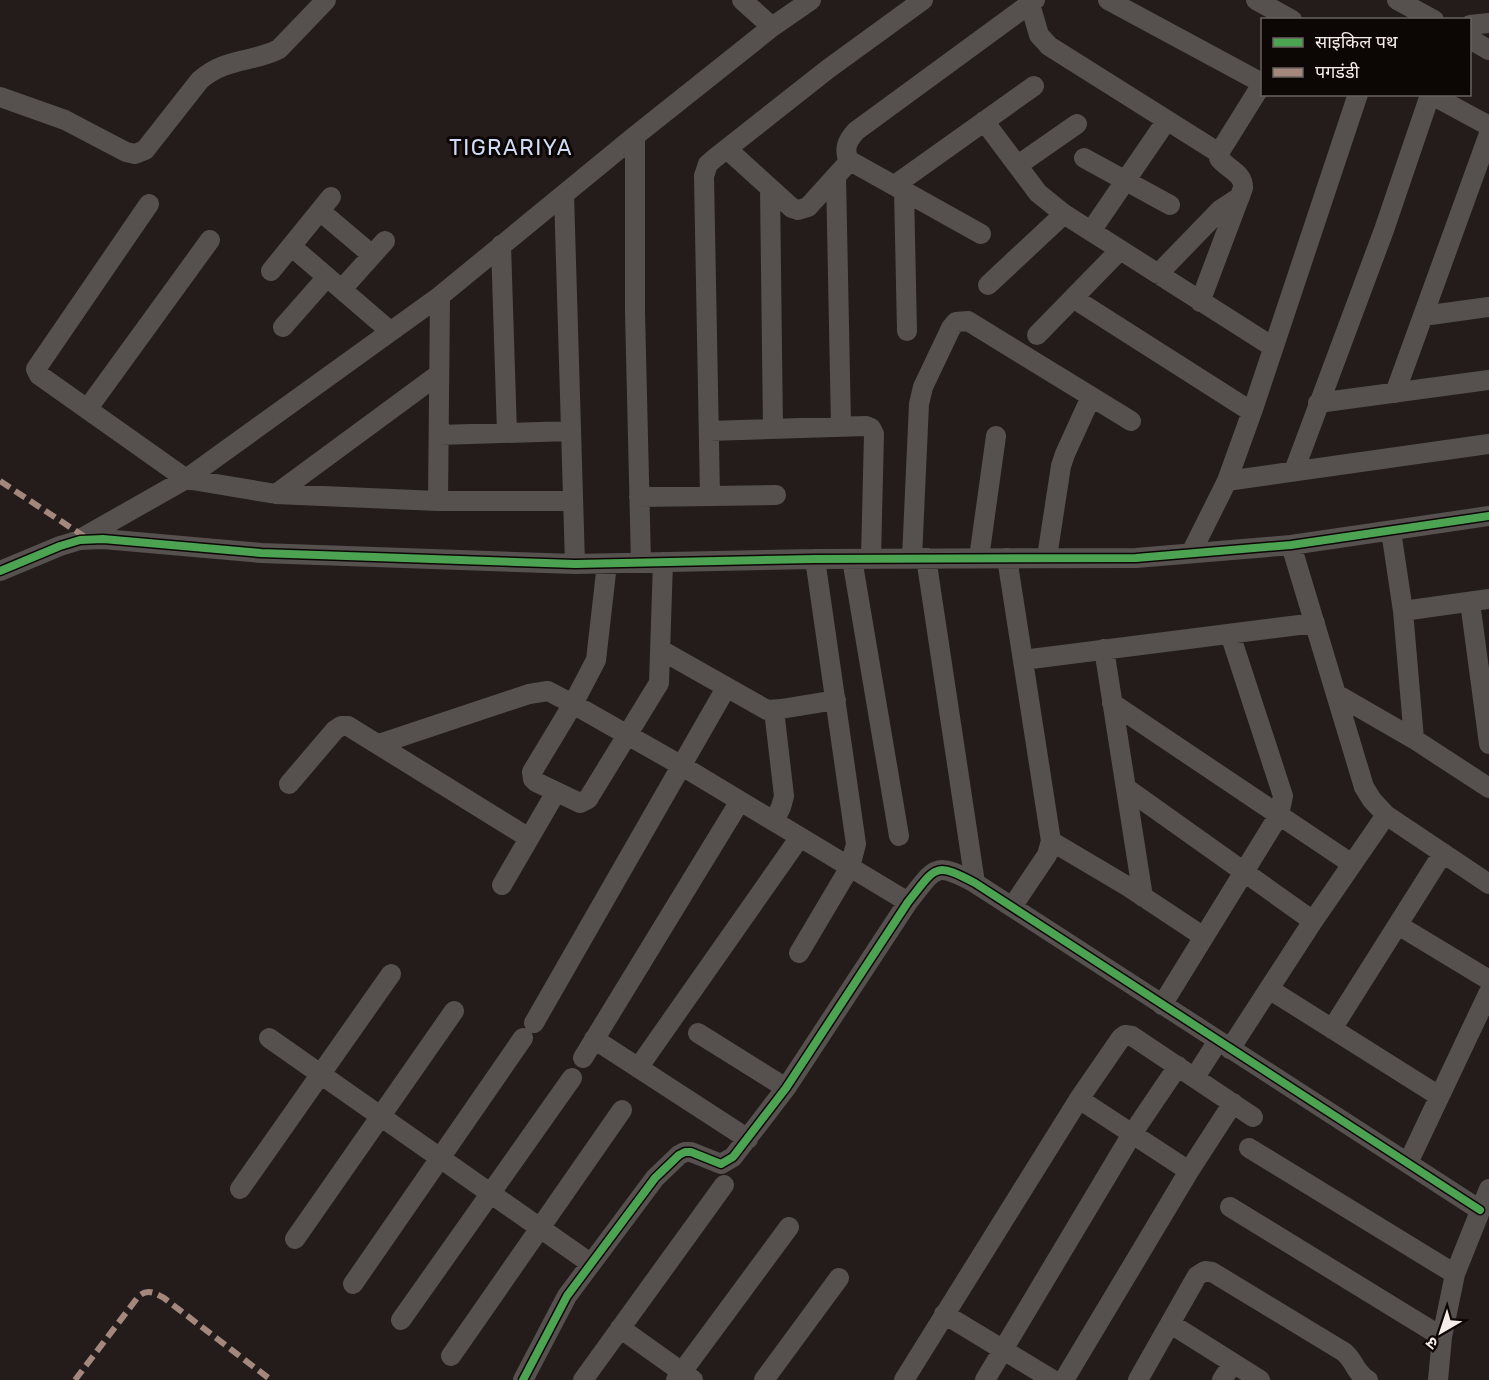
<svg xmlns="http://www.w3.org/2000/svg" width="1489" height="1380" font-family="Rubik,'Noto Sans Devanagari',sans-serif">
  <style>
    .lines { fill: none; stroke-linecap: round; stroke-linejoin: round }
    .minor { stroke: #56514f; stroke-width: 20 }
    .quiet { stroke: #a5887d; stroke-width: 6; stroke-dasharray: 12 6; stroke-linecap: butt }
    .cycleway-casing { stroke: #0c0705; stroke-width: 11 }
    .cycleway { stroke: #4ca352; stroke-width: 8 }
    .labels { text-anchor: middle; stroke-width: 6; stroke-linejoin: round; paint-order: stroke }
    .quarter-label { font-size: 22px; letter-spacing: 1.5px; fill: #d0dcf7; stroke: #0c0705 }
  </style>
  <rect width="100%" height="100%" fill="#231c1a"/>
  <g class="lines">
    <path class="minor" d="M742 0 772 27
      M1108 0 1262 83
      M1256 0 1292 20
      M1397 0 1434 20
      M1030 4 1039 35 1049 46 1219 153
      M1470 25 1489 23
      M1470 39 1489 50
      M1430 94 1489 126
      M0 97 65 120 126 152 135 154 145 150 200 80C227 57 252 63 279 49L326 0
      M984 121 1038 193 1064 214 1273 347
      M635 136V312L641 563
      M727 149 792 208 798 210 808 207 846 165 852 162 981 234
      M1084 158 1170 205
      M849 163C844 149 846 142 856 131L1035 0
      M1018 165 1077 124
      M836 176 841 426
      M895 185 1034 86
      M770 188 773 429
      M904 190 907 331
      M564 194 575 564
      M149 204 36 369 39 375 186 479 276 494 438 501H573
      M320 211 372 255
      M1091 231 1167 120
      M501 245 507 433
      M291 246 390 331
      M271 271 331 197
      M1158 274 1220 210 1240 197
      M988 285 1064 214
      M342 289 385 241
      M1073 298 1252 412
      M1200 302 1243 188C1244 173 1227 169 1219 158V153L1262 84
      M1423 316 1489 307
      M283 327 327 277
      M1037 335 1120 250
      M1395 393 1489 134
      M1318 403 1489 380
      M88 408 210 240
      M709 431 866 426 871 428 874 434 871 558
      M439 435 571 431
      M1294 471 1384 230 1430 95
      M1227 481 1489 444
      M276 494 439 374
      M710 496 704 176 708 164 715 158 828 69 923 0
      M639 497 776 495
      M438 501 440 296
      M1391 531 1403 611 1414 739
      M82 538 186 479 440 296 635 136 772 27 811 0
      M1291 545 1364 787 1372 800 1386 815 1489 884
      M1191 553 1227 481 1253 409 1358 94
      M1047 557 1061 466 1065 454 1091 397
      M912 558 919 404 923 387 951 328 956 322 968 321 1131 421
      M926 558 975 883
      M979 558 996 436
      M1007 558 1051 841 1047 855 1012 907
      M852 559 899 836
      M607 564 596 660 573 704 532 772 533 779 536 782 580 803 588 799 659 683 663 562
      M0 571 60 546 80 540 103 539 261 553 575 564 815 559 1136 558 1291 545 1489 516
      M1470 602 1489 744
      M1403 611 1489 599
      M1104 649 1143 897
      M661 650 767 710 781 709 836 700
      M1023 660 1315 623
      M1336 694 1414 739 1489 788
      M1112 703 1352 864
      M379 744 529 694 548 691 573 704 682 766 908 902
      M289 784 335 730 341 726H348L529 838
      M1126 788 1313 921
      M774 821 781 807 784 796 774 710
      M1051 841 1127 886 1204 937
      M502 885 556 792
      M1398 925 1489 980
      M799 953 850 867 856 844 815 559
      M1269 989 1439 1096
      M1162 1005 1279 815 1283 796 1230 634
      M534 1023 726 688
      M1332 1029 1443 853
      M698 1033 786 1088
      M269 1038 590 1263
      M594 1039 748 1139
      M1230 1049 1313 921 1386 815
      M583 1058 740 801
      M638 1068 800 837
      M1195 1077 1218 1041
      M1079 1099 1189 1171
      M1249 1148 1455 1274
      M1408 1163 1489 992
      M240 1189 391 974
      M1230 1207 1442 1337
      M295 1239 454 1011
      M353 1284 523 1038
      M944 1314 1053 1380
      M401 1320 572 1078
      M1171 1324 1260 1380
      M620 1328 693 1380
      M451 1356 622 1110
      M523 1380 567 1296 655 1178 679 1155 685 1152H691L721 1164 733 1157 786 1088 908 902C936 867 934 861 975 883L1480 1210
      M583 1380 724 1185
      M676 1380 789 1227
      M764 1380 839 1278
      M904 1380 1079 1099 1121 1038 1125 1035 1132 1036 1253 1117
      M985 1380 1132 1134 1178 1066
      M1064 1380 1189 1171 1233 1103
      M1138 1380 1197 1276 1205 1271 1212 1272 1344 1352C1355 1361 1355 1373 1368 1380
      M1222 1380 1233 1363
      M1438 1380 1442 1337 1455 1274 1489 1189"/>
    <path class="quiet" d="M0 481 85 537
      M75 1380 138 1297C147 1288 155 1293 164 1298L271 1380"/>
    <defs>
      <path id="cycleway" d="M0 571 60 546 80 540 103 539 261 553 575 564 815 559 1136 558 1291 545 1489 516
        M523 1380 567 1296 655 1178 679 1155 685 1152H691L721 1164 733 1157 786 1088 908 902C936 867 934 861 975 883L1480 1210"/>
    </defs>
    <use href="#cycleway" class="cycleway-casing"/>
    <use href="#cycleway" class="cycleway"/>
  </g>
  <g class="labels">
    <g class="quarter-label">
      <text x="511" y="155">TIGRARIYA</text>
    </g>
  </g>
  <rect x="1261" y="18" width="210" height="78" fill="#0c0705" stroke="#6a6360" stroke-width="1.5"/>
  <rect x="1273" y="38" width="30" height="9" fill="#4ca352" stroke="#6a6360" stroke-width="1.5"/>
  <text x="1315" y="48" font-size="18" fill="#f6ede9">साइकिल पथ</text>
  <rect x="1273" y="68" width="30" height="9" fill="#a5887d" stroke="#6a6360" stroke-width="1.5"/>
  <text x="1315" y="78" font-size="18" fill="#f6ede9">पगडंडी</text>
  <g transform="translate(1441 1332) rotate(219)" stroke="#0c0705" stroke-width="4.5" paint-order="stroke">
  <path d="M0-4.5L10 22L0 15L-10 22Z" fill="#f6ede9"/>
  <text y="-9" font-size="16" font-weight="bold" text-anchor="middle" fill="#f6ede9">उ</text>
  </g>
</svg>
